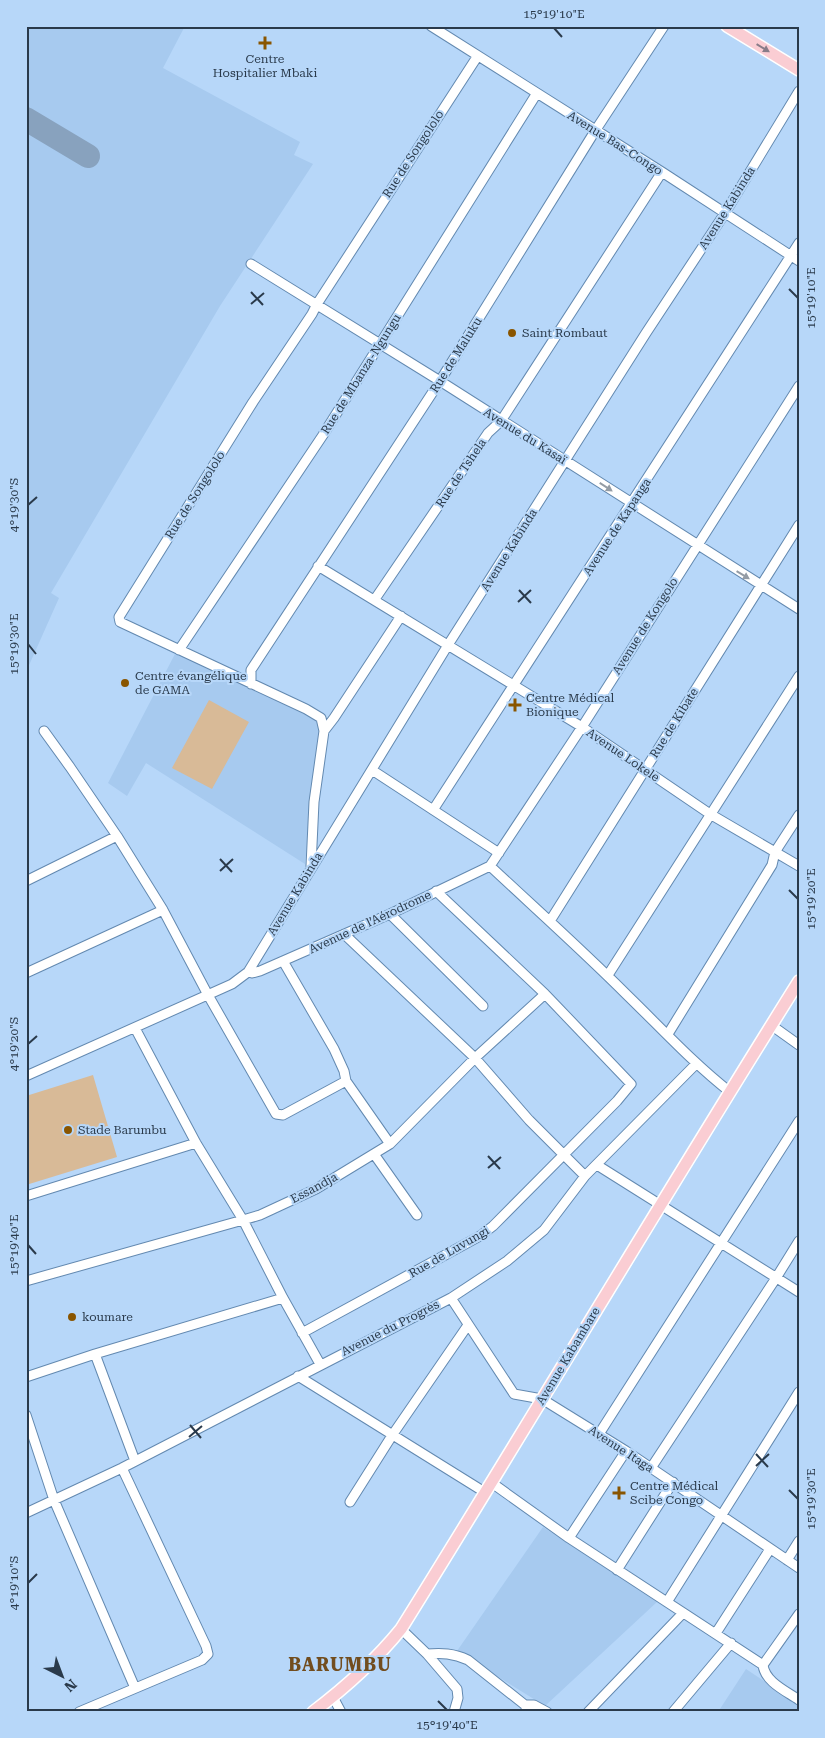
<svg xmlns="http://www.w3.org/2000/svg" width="825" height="1738" font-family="'Roboto Serif',serif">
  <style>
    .built { fill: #a7caef }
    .green { fill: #d8ba97 }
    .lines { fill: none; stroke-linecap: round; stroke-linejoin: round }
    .taxiway { stroke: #88a2be; stroke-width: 24 }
    .minor-casing { stroke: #6389b0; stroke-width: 11 }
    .major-casing { stroke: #fff; stroke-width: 14 }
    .minor { stroke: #fff; stroke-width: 9 }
    .major { stroke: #facdd3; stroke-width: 11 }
    .oneway { fill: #887c88 }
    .oneway2 { fill: #949ca5 }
    .ticks { fill: none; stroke: #2a3a4b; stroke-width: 2 }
    .poi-dot { fill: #895500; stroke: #b7d7f9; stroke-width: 2 }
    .labels { text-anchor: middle; stroke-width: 4; stroke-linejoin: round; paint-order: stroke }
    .poi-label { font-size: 12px; fill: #2a3a4b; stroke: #b7d7f9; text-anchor: start }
    .street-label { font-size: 12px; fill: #2a3a4b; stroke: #b7d7f9 }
    .district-label { font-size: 18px; font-weight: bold; letter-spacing: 1px; fill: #724d1e; stroke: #b7d7f9 }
    .neatline { fill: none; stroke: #2a3a4b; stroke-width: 2 }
    .ticks-label { font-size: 12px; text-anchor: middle; fill: #2a3a4b }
  </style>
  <rect width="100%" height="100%" fill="#b7d7f9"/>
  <path class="built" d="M26 26H185L163 68 300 142 294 155 313 164 220 306 51 593 59 598 26 672Z
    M176 652 315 717 321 728 305 864 146 763 127 796 108 783Z
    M543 1527 657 1602 545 1706 457 1651Z
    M746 1669 799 1704V1712H718Z"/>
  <path class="green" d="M209 700 249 722 212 789 172 768Z
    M93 1075 117 1157 26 1185V1096Z"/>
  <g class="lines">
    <path class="taxiway" d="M26 119 88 156"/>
    <defs>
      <path id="minor" d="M431 26 662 172 799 261
        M251 264 440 381 799 609
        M318 566 582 727 710 814 799 866
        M375 599 488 433 501 421 662 172
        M179 650 323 435 537 93
        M251 684V670L440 381 595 131 664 26
        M44 731 70 767 117 836 163 910 208 995 276 1114 283 1115 346 1081
        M324 731 334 718 401 616
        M372 770 499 853
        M433 810 799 243
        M311 866 314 802 324 731 321 718 306 709 120 622 119 617 253 402 312 314 317 304 477 57
        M490 866C536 909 583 951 627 995 661 1028 693 1063 730 1092
        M26 881 117 836
        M390 914 483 1006
        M550 921 799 525
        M344 934 475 1058 529 1120 585 1176
        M283 961 334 1049 344 1071 346 1081 390 1144
        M248 972 252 973 260 971 390 914 490 866 582 727 799 386
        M26 973 163 910
        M608 975 799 676
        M771 1025 799 1045
        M135 1028 196 1143 243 1220 283 1298 320 1364
        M668 1034 772 865 775 852 799 815
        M26 1076 232 984 248 972 448 645 646 333 725 213 799 91
        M374 1154 417 1215
        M597 1165 799 1292
        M26 1196 196 1143
        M26 1281 243 1220 260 1215 316 1189 390 1144 475 1058 545 994
        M451 1298 514 1394 542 1399 626 1451 799 1568
        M302 1333 480 1236 493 1226 617 1101 631 1084 545 994 436 891
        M95 1354 135 1461
        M298 1376 486 1493
        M26 1377 95 1354 283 1298
        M26 1415 54 1500 135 1688
        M599 1434 799 1121
        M651 1468 776 1278 799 1241
        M492 1483 569 1538 763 1665C765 1682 786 1691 799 1700
        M350 1502 393 1434 468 1325
        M26 1513 122 1468 451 1298 507 1261 544 1230 585 1176 696 1064
        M569 1538 626 1451
        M787 1560 799 1541
        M617 1570 673 1482
        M667 1602 799 1392
        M401 1629 427 1654 457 1689 458 1698 454 1712
        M716 1633 770 1549
        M427 1654C442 1653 453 1653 468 1660L525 1705 528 1712
        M763 1665 799 1614
        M333 1697 341 1712
        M525 1705H534L547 1712
        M79 1712 202 1660 208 1654 206 1646 122 1468
        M588 1712 683 1613
        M673 1712 731 1643"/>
      <path id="major" d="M727 26 799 70
        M313 1712C346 1687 375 1661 401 1629 535 1414 664 1196 799 981"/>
    </defs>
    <use href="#minor" class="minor-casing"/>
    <use href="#major" class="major-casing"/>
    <use href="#minor" class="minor"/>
    <use href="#major" class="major"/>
  </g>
  <defs><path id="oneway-solid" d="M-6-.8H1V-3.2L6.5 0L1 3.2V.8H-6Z" transform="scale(1.25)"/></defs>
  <use class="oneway" href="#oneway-solid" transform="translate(763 48) rotate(31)"/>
  <g class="oneway2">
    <use href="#oneway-solid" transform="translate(606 487) rotate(33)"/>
    <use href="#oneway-solid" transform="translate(743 575) rotate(31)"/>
  </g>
  <path class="ticks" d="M554 28 562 37M789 289 798 298M251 292 263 305M251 304 264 293M28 505 37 497M519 590 531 603M518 602 531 590M28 644 36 654M220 859 232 872M220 871 233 859M789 890 798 899M28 1044 37 1036M488 1156 500 1169M488 1168 501 1157M28 1245 36 1254M190 1425 201 1438M189 1437 202 1426M756 1454 768 1467M756 1466 769 1454M789 1490 798 1499M28 1583 37 1574M438 1701 447 1710"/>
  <g class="poi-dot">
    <path d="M262.5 35.5h5v5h5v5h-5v5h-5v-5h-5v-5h5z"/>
    <circle cx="512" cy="333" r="5"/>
    <circle cx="125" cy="683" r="5"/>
    <path d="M512.5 697.5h5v5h5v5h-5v5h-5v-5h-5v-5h5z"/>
    <circle cx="68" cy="1130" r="5"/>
    <circle cx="72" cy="1317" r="5"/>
    <path d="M616.5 1485.5h5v5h5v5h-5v5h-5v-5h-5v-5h5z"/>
  </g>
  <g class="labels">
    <g class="poi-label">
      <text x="265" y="63" text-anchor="middle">Centre<tspan x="265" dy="14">Hospitalier Mbaki</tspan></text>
      <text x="522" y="337">Saint Rombaut</text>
      <text x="135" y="680">Centre évangélique<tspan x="135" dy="14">de GAMA</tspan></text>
      <text x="526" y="702">Centre Médical<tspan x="526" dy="14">Bionique</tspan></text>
      <text x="78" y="1134">Stade Barumbu</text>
      <text x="82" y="1321">koumare</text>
      <text x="630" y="1490">Centre Médical<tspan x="630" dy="14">Scibe Congo</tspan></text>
    </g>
    <g class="street-label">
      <text transform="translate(615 143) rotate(32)" y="4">Avenue Bas-Congo</text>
      <text transform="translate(413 154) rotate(-57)" y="4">Rue de Songololo</text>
      <text transform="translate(727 208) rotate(-58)" y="4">Avenue Kabinda</text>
      <text transform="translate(456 355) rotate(-58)" y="4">Rue de Maluku</text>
      <text transform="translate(361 374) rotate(-58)" y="4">Rue de Mbanza-Ngungu</text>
      <text transform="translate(525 436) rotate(32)" y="4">Avenue du Kasaï</text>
      <text transform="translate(461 473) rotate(-56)" y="4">Rue de Tshela</text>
      <text transform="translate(195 495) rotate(-58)" y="4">Rue de Songololo</text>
      <text transform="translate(617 527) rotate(-57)" y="4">Avenue de Kapanga</text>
      <text transform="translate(509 550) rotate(-58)" y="4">Avenue Kabinda</text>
      <text transform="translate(645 626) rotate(-58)" y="4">Avenue de Kongolo</text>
      <text transform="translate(674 723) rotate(-58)" y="4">Rue de Kibate</text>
      <text transform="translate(623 755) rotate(34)" y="4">Avenue Lokele</text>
      <text transform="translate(295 894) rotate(-59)" y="4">Avenue Kabinda</text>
      <text transform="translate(370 922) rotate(-25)" y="4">Avenue de l’Aérodrome</text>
      <text transform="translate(314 1188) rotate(-28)" y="4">Essandja</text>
      <text transform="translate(449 1252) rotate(-30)" y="4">Rue de Luvungi</text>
      <text transform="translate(390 1328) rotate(-27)" y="4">Avenue du Progrès</text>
      <text transform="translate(568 1356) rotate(-59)" y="4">Avenue Kabambare</text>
      <text transform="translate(621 1449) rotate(33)" y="4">Avenue Itaga</text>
    </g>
    <g class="district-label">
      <text x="340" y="1671">BARUMBU</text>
    </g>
  </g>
  <rect width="825" height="1738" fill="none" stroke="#b7d7f9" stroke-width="55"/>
  <g transform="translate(62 1676) rotate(138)" stroke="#b7d7f9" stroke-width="4" paint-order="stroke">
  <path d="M0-4L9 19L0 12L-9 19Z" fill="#2a3a4b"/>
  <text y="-8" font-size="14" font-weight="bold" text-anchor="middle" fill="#2a3a4b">N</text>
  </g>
  <rect x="28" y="28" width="770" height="1682" class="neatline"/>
  <g class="ticks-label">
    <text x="554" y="18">15°19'10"E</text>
    <text transform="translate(811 298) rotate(-90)" y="4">15°19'10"E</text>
    <text transform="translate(14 505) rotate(-90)" y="4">4°19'30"S</text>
    <text transform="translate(14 644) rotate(-90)" y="4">15°19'30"E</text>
    <text transform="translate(811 899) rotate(-90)" y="4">15°19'20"E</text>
    <text transform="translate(14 1044) rotate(-90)" y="4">4°19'20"S</text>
    <text transform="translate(14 1245) rotate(-90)" y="4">15°19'40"E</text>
    <text transform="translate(811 1499) rotate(-90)" y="4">15°19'30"E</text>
    <text transform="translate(14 1583) rotate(-90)" y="4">4°19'10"S</text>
    <text x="447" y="1729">15°19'40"E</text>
  </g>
</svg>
